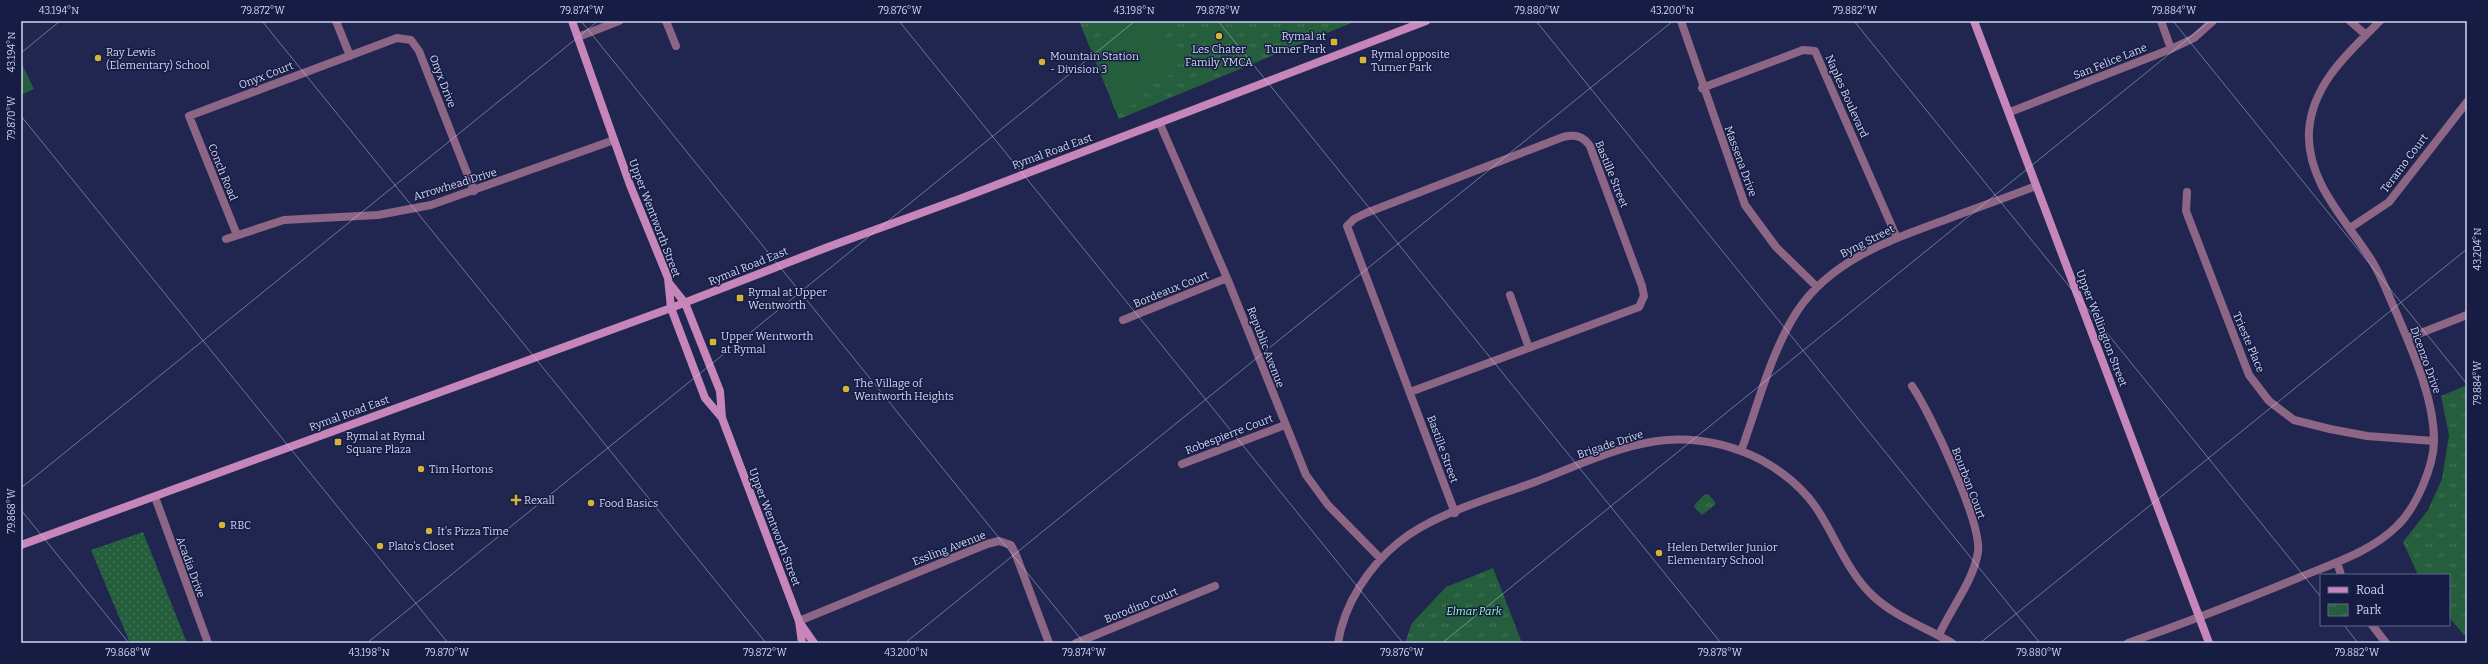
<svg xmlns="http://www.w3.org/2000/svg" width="2488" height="664" font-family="Bitter,serif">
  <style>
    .grass { fill: url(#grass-dots) }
    .park { fill: url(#park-tufts) }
    .garden { fill: #255e3c }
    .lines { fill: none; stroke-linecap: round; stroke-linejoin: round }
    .street { stroke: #8e6685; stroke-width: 8 }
    .secondary { stroke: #c786b9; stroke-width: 8 }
    .ticks { fill: none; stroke: #cfd5f0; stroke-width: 1; stroke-opacity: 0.45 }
    .poi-dot { fill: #d5b535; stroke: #171c45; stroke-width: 1.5 }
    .labels { text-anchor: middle; stroke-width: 3; stroke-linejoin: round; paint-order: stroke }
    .poi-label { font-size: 11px; fill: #cfd5f0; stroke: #171c45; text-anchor: start }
    .street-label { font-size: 11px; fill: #cfd5f0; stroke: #171c45 }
    .park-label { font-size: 11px; font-style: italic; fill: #8dfeb7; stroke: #171c45 }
    .neatline { fill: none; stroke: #cfd5f0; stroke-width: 1.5 }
    .ticks-label { font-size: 10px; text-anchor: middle; fill: #cfd5f0 }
  </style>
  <defs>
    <pattern id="grass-dots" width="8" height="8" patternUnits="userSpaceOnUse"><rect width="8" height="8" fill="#255e3c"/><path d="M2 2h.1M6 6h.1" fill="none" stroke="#447458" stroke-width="1.8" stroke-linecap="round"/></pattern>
    <pattern id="park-tufts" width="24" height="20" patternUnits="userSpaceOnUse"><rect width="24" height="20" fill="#255e3c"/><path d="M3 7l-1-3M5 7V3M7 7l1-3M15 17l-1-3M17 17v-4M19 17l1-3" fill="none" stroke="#447458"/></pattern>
  </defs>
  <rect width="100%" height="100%" fill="#202650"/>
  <path class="grass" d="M143 532 187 643H130L91 550Z"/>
  <path class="park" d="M1079 21H1356L1119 119Z
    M2467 385V633L2464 635 2449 617V575H2418L2403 542 2428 510 2442 479 2449 435 2441 396Z
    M1705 494 1709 495 1715 502V505L1702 515 1694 507 1695 504Z
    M1493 568 1522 643H1405L1412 623 1446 587Z"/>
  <path class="garden" d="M1117 21H1160L1179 71 1144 85 1148 91 1144 93 1146 101 1114 109 1105 78 1108 77 1099 55 1105 52 1099 37 1107 34 1104 26Z
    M21 62 34 89 21 95Z"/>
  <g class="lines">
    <path class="street" d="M336 21 350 56
      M666 21 676 46
      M1681 21 1745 205 1776 247 1817 287
      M2161 21 2171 49
      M2350 21 2366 35
      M578 37 619 21
      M1702 88 1803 50 1815 51 1897 238
      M2010 112 2171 49 2194 38 2213 21
      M1160 124 1227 278 1306 475 1328 505 1381 559
      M2187 192 2186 211 2249 375 2269 401 2294 420 2330 429 2367 436 2434 441
      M2350 228 2389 202 2467 102
      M237 235 189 116 397 38 411 40 419 51 474 191
      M226 239 284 220 378 215 431 205 614 140
      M1510 295 1529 348
      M1123 320 1227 278
      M2408 338 2467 315
      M1912 386C1930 412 1982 523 1978 552 1973 582 1951 608 1939 635
      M1410 392 1639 307 1644 296 1642 286 1590 146C1583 136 1575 134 1563 137L1366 213 1354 219 1347 226 1455 513
      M1741 451C1758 405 1771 351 1798 310 1832 260 1888 241 1942 221 1973 209 2005 198 2036 186
      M1182 464 1285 425
      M155 497 208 643
      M2337 562 2341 575
      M799 621 987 544 999 541 1011 545 1016 555 1049 643
      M2372 625 2386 643
      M1076 643 1215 586
      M1338 643C1344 604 1369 566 1399 542 1435 513 1492 498 1535 482 1574 467 1615 447 1657 441 1684 437 1715 441 1741 451 1769 461 1798 482 1815 506 1835 535 1846 570 1872 595 1895 617 1925 627 1952 643
      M2128 643C2185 623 2242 601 2298 578 2331 564 2371 552 2397 526 2416 508 2434 466 2434 440 2434 398 2412 350 2396 312 2388 295 2382 277 2372 261 2347 221 2306 182 2309 131 2312 84 2349 52 2380 21"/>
    <path class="secondary" d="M572 21 630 185 668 278 671 308 705 398 722 418
      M1974 21 2209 643
      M669 283 685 303 720 391 722 418 799 621 802 643
      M21 545 671 308 828 247 962 198 1426 21
      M800 623 814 643"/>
  </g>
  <path class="ticks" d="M262 21 766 643M581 21 1084 643M899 21 1403 643M1218 21 1721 643M1536 21 2040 643M1854 21 2321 597M2173 21 2467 384M21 53 60 21M21 116 448 643M21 488 598 21M21 510 129 643M2344 625 2358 643M367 643 1135 21M905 643 1673 21M1442 643 2210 21M1980 643 2467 249"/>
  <g class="poi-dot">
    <circle cx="1219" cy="36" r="4"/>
    <rect x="1330" y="38" width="8" height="8" rx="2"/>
    <circle cx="98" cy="58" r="4"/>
    <rect x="1359" y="56" width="8" height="8" rx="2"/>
    <circle cx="1042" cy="62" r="4"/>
    <rect x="736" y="294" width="8" height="8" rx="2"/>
    <rect x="709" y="338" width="8" height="8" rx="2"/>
    <circle cx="846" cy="389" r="4"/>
    <rect x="334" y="438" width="8" height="8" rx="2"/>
    <circle cx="421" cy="469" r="4"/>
    <path d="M514 494h4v4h4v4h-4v4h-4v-4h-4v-4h4z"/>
    <circle cx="591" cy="503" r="4"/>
    <circle cx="222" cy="525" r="4"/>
    <circle cx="429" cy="531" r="4"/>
    <circle cx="380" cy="546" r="4"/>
    <circle cx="1659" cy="553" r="4"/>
  </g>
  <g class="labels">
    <g class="poi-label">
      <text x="1326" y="40" text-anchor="end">Rymal at<tspan x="1326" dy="13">Turner Park</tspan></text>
      <text x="1219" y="53" text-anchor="middle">Les Chater<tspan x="1219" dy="13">Family YMCA</tspan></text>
      <text x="106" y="56">Ray Lewis<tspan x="106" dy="13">(Elementary) School</tspan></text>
      <text x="1371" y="58">Rymal opposite<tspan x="1371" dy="13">Turner Park</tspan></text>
      <text x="1050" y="60">Mountain Station<tspan x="1050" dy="13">- Division 3</tspan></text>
      <text x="748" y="296">Rymal at Upper<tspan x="748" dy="13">Wentworth</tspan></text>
      <text x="721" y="340">Upper Wentworth<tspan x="721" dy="13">at Rymal</tspan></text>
      <text x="854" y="387">The Village of<tspan x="854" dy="13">Wentworth Heights</tspan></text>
      <text x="346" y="440">Rymal at Rymal<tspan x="346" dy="13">Square Plaza</tspan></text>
      <text x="429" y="473">Tim Hortons</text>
      <text x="524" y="504">Rexall</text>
      <text x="599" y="507">Food Basics</text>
      <text x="230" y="529">RBC</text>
      <text x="437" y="535">It's Pizza Time</text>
      <text x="388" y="550">Plato's Closet</text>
      <text x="1667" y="551">Helen Detwiler Junior<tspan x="1667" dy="13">Elementary School</tspan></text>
    </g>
    <g class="street-label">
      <text transform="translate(2110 61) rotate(-22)" y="4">San Felice Lane</text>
      <text transform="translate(266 75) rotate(-21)" y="4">Onyx Court</text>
      <text transform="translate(443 81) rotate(69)" y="4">Onyx Drive</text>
      <text transform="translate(1847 96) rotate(66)" y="4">Naples Boulevard</text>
      <text transform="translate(1052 151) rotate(-20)" y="4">Rymal Road East</text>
      <text transform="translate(1741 161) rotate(70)" y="4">Massena Drive</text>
      <text transform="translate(2404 163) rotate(-53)" y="4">Teramo Court</text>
      <text transform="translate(223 172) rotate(68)" y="4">Conch Road</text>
      <text transform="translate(1612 174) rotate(68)" y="4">Bastille Street</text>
      <text transform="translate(455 184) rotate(-17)" y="4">Arrowhead Drive</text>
      <text transform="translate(655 218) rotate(69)" y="4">Upper Wentworth Street</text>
      <text transform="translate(1867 241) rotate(-27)" y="4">Byng Street</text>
      <text transform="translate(748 266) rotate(-22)" y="4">Rymal Road East</text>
      <text transform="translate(1171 289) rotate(-22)" y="4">Bordeaux Court</text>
      <text transform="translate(2102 328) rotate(69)" y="4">Upper Wellington Street</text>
      <text transform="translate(2249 342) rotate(67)" y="4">Trieste Place</text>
      <text transform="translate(1266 347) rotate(69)" y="4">Republic Avenue</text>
      <text transform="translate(2426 360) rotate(70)" y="4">Dicenzo Drive</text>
      <text transform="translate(349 413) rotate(-20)" y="4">Rymal Road East</text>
      <text transform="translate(1229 434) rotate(-21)" y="4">Robespierre Court</text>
      <text transform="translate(1610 444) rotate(-18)" y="4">Brigade Drive</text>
      <text transform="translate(1443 449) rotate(70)" y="4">Bastille Street</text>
      <text transform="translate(1969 483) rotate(69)" y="4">Bourbon Court</text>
      <text transform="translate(775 527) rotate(69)" y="4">Upper Wentworth Street</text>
      <text transform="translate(949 548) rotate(-21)" y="4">Essling Avenue</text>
      <text transform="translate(191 567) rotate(70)" y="4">Acadia Drive</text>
      <text transform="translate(1141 605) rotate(-22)" y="4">Borodino Court</text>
    </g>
    <g class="park-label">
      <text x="1474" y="615">Elmar Park</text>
    </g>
  </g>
  <rect width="2488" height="664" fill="none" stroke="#171c45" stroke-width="44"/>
  <rect x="2320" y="574" width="130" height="52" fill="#171c45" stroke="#616689"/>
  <rect x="2328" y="587" width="20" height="6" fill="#c786b9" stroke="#616689"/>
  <text x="2356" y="594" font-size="12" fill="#cfd5f0">Road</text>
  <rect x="2328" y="604" width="20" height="12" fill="url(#park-tufts)" stroke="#616689"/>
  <text x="2356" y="614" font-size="12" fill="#cfd5f0">Park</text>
  <rect x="22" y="22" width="2444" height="620" class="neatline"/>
  <g class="ticks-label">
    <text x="59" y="14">43.194°N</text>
    <text x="263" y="14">79.872°W</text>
    <text x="582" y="14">79.874°W</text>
    <text x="900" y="14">79.876°W</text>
    <text x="1134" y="14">43.198°N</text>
    <text x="1218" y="14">79.878°W</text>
    <text x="1537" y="14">79.880°W</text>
    <text x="1672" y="14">43.200°N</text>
    <text x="1855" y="14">79.882°W</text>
    <text x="2174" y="14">79.884°W</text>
    <text transform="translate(11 52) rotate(-90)" y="4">43.194°N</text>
    <text transform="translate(11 118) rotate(-90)" y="4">79.870°W</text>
    <text transform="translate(2477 249) rotate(-90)" y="4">43.204°N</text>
    <text transform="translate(2477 383) rotate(-90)" y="4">79.884°W</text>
    <text transform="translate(11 511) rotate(-90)" y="4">79.868°W</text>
    <text x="128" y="656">79.868°W</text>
    <text x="369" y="656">43.198°N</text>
    <text x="447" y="656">79.870°W</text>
    <text x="765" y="656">79.872°W</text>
    <text x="906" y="656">43.200°N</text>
    <text x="1084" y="656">79.874°W</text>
    <text x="1402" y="656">79.876°W</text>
    <text x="1720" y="656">79.878°W</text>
    <text x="2039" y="656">79.880°W</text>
    <text x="2357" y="656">79.882°W</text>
  </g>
</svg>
